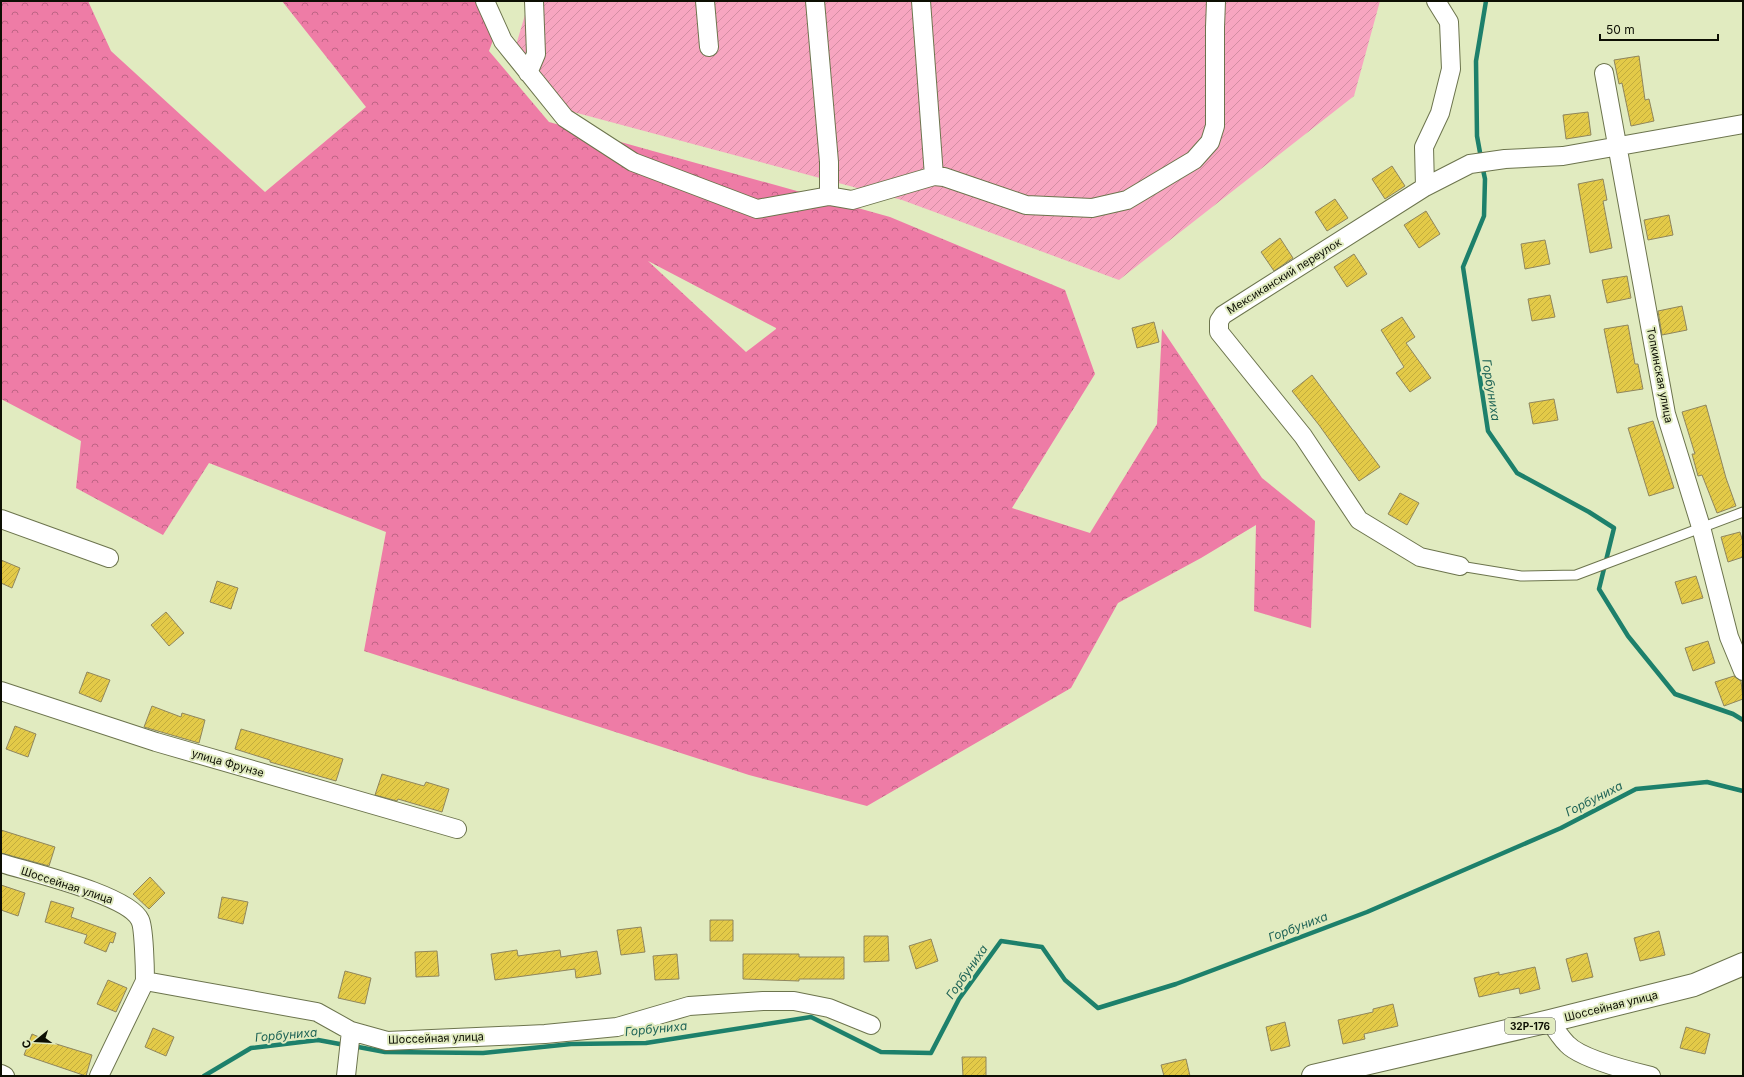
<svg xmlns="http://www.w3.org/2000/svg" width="1744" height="1077" font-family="Inter,sans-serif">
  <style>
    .forest { fill: url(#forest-crowns); fill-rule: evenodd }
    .garden { fill: url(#garden-furrows) }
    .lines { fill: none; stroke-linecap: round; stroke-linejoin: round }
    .stream { stroke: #1d806b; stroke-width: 4.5 }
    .building { fill: url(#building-hatch); stroke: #8f865e }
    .lane-casing { stroke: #6c744d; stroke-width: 11 }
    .street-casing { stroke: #6c744d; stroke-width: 20 }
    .primary-casing { stroke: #6c744d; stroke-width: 24 }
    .lane { stroke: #fff; stroke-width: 9 }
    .street { stroke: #fff; stroke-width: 18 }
    .primary { stroke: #fff; stroke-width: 22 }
    .labels { text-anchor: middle; stroke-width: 4; stroke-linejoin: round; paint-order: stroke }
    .shield { fill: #e1ebc0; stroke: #4d513c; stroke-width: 1 }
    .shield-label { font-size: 10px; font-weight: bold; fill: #0d0f03 }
    .street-label { font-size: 11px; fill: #0d0f03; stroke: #e1ebc0 }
    .water-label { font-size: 12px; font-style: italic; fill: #1e6356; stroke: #e1ebc0 }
  </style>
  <defs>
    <pattern id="forest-crowns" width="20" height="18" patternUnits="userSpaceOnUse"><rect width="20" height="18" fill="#ee7ca6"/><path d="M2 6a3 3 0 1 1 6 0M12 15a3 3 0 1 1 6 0" fill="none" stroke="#bf6485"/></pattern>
    <pattern id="garden-furrows" width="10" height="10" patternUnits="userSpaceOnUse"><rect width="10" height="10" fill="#f7a5c0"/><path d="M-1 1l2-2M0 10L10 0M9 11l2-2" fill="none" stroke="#d38da3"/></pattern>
    <pattern id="building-hatch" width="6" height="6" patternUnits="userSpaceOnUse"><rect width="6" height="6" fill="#e3ca48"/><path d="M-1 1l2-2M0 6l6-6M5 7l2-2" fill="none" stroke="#c2ac3d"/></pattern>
  </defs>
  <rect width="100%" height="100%" fill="#e1ebc0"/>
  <path class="forest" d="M1 1H88L111 51 265 192 366 107 282 1H495L502 16 489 51 549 122 890 217 1065 290 1095 374 1012 508 1090 533 1157 424 1162 329 1262 478 1315 521 1311 628 1254 611 1256 525 1201 558 1118 603 1071 688 867 806 749 775 364 651 386 532 209 463 163 535 76 488 81 441 1 399ZM648 261 776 328V329L746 352Z"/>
  <path class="garden" d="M523 1H1380L1354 96 1119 280 902 200 562 109 514 52 527 8Z"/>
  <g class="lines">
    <path class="stream" d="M1481 158 1477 136 1476 61 1486 1
      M1482 165 1485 179 1484 216 1463 267 1488 431 1517 473 1589 512 1614 528 1599 589 1628 636 1675 694 1733 714 1743 720
      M353 1046 385 1052 483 1053 571 1044 646 1043 811 1017 881 1052 931 1053 959 999 1001 941 1042 947 1065 980 1098 1008 1176 984 1367 912 1561 828 1636 789 1707 782 1743 791
      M204 1076 251 1048 318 1040 345 1045"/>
  </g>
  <path class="building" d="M1639 56 1645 100 1649 99 1654 121 1631 126 1622 83 1619 84 1614 60Z
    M1588 112 1591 135 1566 139 1563 115Z
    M1392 166 1405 186 1385 199 1372 179Z
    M1603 179 1607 200 1603 201 1612 248 1590 253 1578 184Z
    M1335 199 1348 218 1327 231 1315 212Z
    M1426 211 1440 234 1419 248 1404 225Z
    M1669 215 1673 235 1648 240 1644 220Z
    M1280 238 1293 258 1274 271 1261 252Z
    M1545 240 1550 264 1525 269 1521 244Z
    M1354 254 1367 274 1347 287 1334 267Z
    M1627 276 1631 298 1607 303 1602 280Z
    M1550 295 1555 317 1532 321 1528 299Z
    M1682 306 1687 330 1662 335 1658 311Z
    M1402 317 1415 337 1406 343 1431 378 1410 392 1396 373 1404 367 1381 330Z
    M1154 322 1159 342 1137 348 1132 328Z
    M1628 325 1635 364H1638L1643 389 1617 393 1604 329Z
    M1312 375 1380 467 1359 481 1319 425 1292 391Z
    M1554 399 1558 420 1533 424 1529 403Z
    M1706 405 1726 478 1736 506 1717 513 1702 475 1698 476 1692 454H1695L1682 412Z
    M1653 421 1674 488 1649 496 1628 428Z
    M1400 493 1419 503 1407 525 1388 514Z
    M1740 532 1743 542V557L1728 562 1721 537Z
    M1 560 20 568 12 588 1 583Z
    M1696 576 1703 598 1682 604 1675 582Z
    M217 581 238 588 231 609 210 602Z
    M166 612 184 633 169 646 151 625Z
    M1708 641 1715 663 1693 671 1685 648Z
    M87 672 110 680 101 702 79 693Z
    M1734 676 1741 681 1743 699 1724 706 1715 682Z
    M152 706 181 717 182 713 205 720 199 743 144 727Z
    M15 726 36 734 28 757 6 749Z
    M241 729 343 759 336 781 270 762V760L235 749Z
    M382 774 424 786 426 782 449 789 442 812 398 799 397 801 375 795Z
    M1 830 55 847 49 866 1 853Z
    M150 877 165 893 149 909 133 894Z
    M1 885 25 893 18 916 1 910Z
    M222 897 248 902 243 924 218 918Z
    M51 901 74 908 71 917 116 933 113 943 110 942 106 952 84 943 87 935 45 922Z
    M710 920H733V941H710Z
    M641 927 645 952 621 955 617 930Z
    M1659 931 1665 955 1640 961 1634 938Z
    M864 936H888L889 961 864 962Z
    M931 939 938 961 916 969 909 946Z
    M517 950 518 956 560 950 561 957 597 951 601 974 576 978 575 969 495 980 491 954Z
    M437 951 439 976 416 977 415 952Z
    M1587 953 1593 977 1572 982 1566 959Z
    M677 954 679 979 655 980 653 956Z
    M743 954H799V957H844V979H799V981L743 979Z
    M1535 967 1540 989 1520 994 1519 988 1479 997 1474 978 1499 972V975Z
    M345 971 371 978 365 1004 338 998Z
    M108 980 127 988 116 1012 97 1004Z
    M1393 1004 1398 1026 1364 1034 1365 1039 1343 1044 1338 1020 1373 1012V1009Z
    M1285 1022 1290 1046 1271 1051 1266 1027Z
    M1686 1027 1710 1034 1705 1054 1680 1048Z
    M153 1028 174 1037 166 1056 145 1047Z
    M32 1034 53 1043 92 1055 86 1076 24 1055Z
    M962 1057H986V1076H963Z
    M1186 1059 1190 1076H1164L1161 1065Z"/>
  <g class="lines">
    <defs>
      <path id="lane" d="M1460 566 1521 576 1576 575 1743 512"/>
      <path id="street" d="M485 1 503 41 565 118 633 162 757 209 829 196 852 200 934 176 944 177 1026 205 1092 208 1127 200 1194 160 1210 142 1215 126V27L1216 1
        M705 1 709 47
        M815 1 829 162V196
        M921 1 934 176
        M528 73 536 54 534 1
        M1604 73 1666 414 1701 527 1729 637 1743 671
        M1425 187 1424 147 1440 113 1451 69 1449 22 1436 1
        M1 519 109 558
        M1460 566 1420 557 1359 520 1303 436 1219 332V321L1223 315 1425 187 1470 164 1505 159 1563 156 1743 124
        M1 691 156 742 457 829
        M1 863C29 872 129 895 140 920 144 927 145 970 145 981L317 1012 351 1031 387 1041 545 1034 617 1027 689 1006 763 1001H794L829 1008 871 1025
        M1550 1021C1555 1029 1560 1037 1567 1044 1581 1059 1630 1071 1651 1076
        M1 1074 5 1076
        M99 1076 145 981
        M346 1076 351 1031"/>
      <path id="primary" d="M1313 1076 1550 1021 1694 985 1743 964"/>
    </defs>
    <use href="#lane" class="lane-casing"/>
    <use href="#street" class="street-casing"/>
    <use href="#primary" class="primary-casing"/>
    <use href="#lane" class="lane"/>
    <use href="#street" class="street"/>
    <use href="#primary" class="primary"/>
  </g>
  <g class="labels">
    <rect class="shield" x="1505" y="1018" width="50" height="16" rx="3"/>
    <g class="shield-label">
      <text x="1530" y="1030">32Р-176</text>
    </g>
    <g class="street-label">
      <text transform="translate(1284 276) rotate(-32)" y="4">Мексиканский переулок</text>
      <text transform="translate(1660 375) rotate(79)" y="4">Топкинская улица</text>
      <text transform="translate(228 763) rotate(16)" y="4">улица Фрунзе</text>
      <text transform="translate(67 885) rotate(18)" y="4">Шоссейная улица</text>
      <text transform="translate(1611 1006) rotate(-14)" y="4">Шоссейная улица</text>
      <text transform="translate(436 1038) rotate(-2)" y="4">Шоссейная улица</text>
    </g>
    <g class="water-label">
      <text transform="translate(1491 390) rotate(81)" y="4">Горбуниха</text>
      <text transform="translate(1594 799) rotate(-27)" y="4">Горбуниха</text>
      <text transform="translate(1298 927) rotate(-21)" y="4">Горбуниха</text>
      <text transform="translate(967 972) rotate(-55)" y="4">Горбуниха</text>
      <text transform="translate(656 1029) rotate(-6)" y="4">Горбуниха</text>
      <text transform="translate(286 1035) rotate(-5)" y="4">Горбуниха</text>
    </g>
  </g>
  <rect width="1744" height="1077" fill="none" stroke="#0d0f03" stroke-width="4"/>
  <g transform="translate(36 1041) rotate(252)" stroke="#e1ebc0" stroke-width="3" paint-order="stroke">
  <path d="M0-3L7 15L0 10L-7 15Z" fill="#0d0f03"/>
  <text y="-6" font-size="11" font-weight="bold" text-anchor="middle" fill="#0d0f03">С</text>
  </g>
  <path d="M1600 34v6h118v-6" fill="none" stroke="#0d0f03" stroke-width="2"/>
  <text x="1606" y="34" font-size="12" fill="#0d0f03" stroke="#e1ebc0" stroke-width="3" paint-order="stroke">50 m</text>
</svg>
